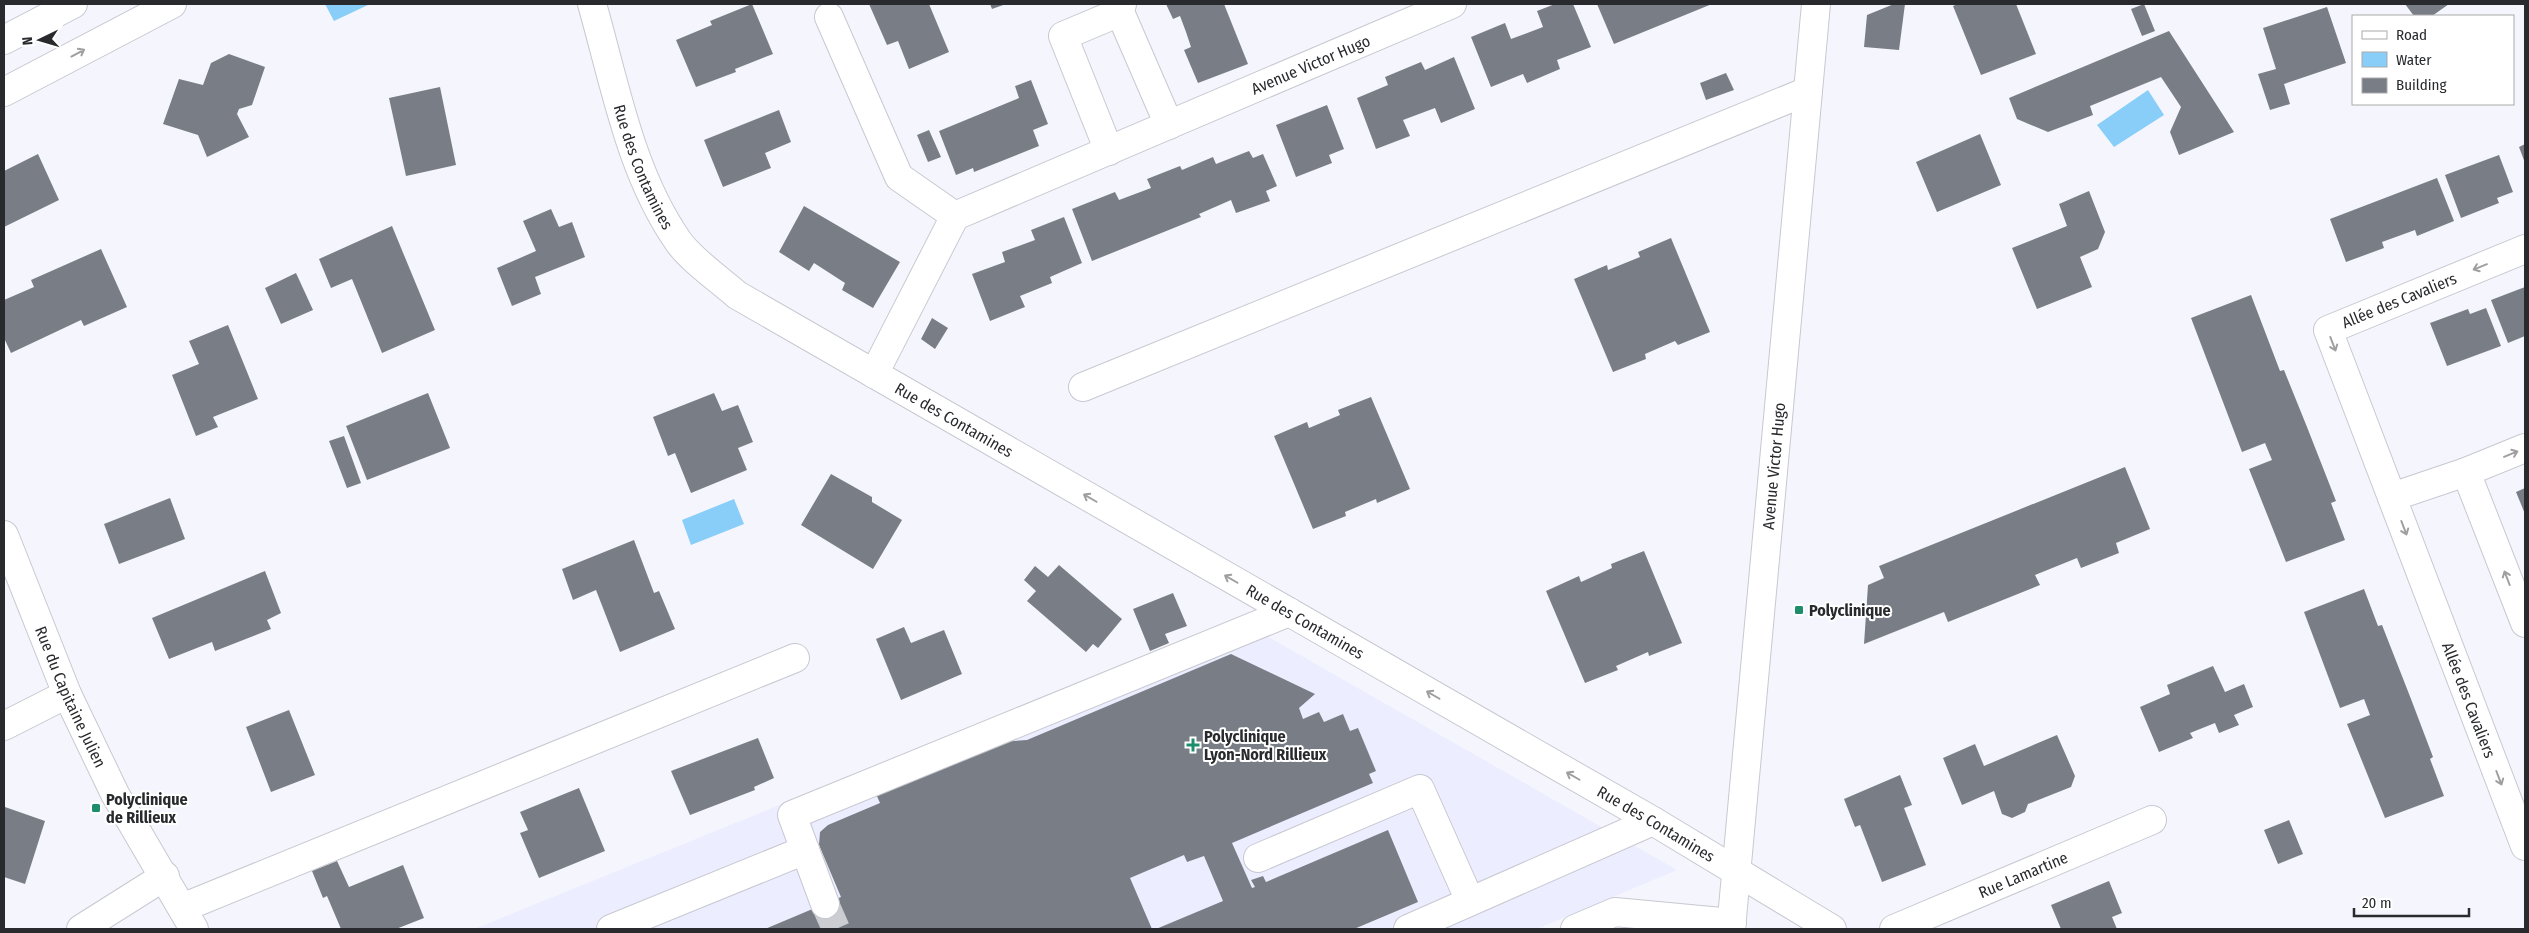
<svg xmlns="http://www.w3.org/2000/svg" width="2529" height="933" font-family="'Fira Sans Condensed',sans-serif">
  <style>
    .built { fill: #eceeff }
    .water { fill: #88cef9 }
    .building { fill: #797e86 }
    .lines { fill: none; stroke-linecap: round; stroke-linejoin: round }
    .minor-tunnel { stroke: #cccdd3; stroke-width: 28; stroke-dasharray: 28 14; stroke-linecap: butt }
    .minor-casing { stroke: #c7c8d1; stroke-width: 30 }
    .minor { stroke: #fff; stroke-width: 28 }
    .oneway { stroke: #9f9fa0 }
    .poi-dot { fill: #1e8d6c; stroke: #fff; stroke-width: 2 }
    .labels { text-anchor: middle; stroke-width: 4; stroke-linejoin: round; paint-order: stroke }
    .street-label { font-size: 16px; fill: #292a2d; stroke: #fff }
    .poi-label { font-size: 16px; font-weight: bold; fill: #292a2d; stroke: #fff; text-anchor: start }
  </style>
  <rect width="100%" height="100%" fill="#f5f6fd"/>
  <path class="built" d="M1237 619 1677 870 1537 929H474Z"/>
  <path class="water" d="M325 4H370L334 21Z
    M2148 90 2164 115 2114 147 2097 125Z
    M734 499 744 524 691 545 682 520Z"/>
  <path class="building" d="M752 4 773 54 735 69 736 72 696 87 676 40 712 25 710 21Z
    M869 4H929L949 52 909 69 898 41 887 45Z
    M990 4H1006L992 9Z
    M1166 4H1224L1248 64 1198 83 1184 50 1191 47 1186 32 1180 16 1173 19Z
    M1555 4H1573L1591 47 1557 60 1560 69 1527 83 1523 74 1491 87 1471 37 1505 23 1511 39 1543 27 1537 11Z
    M1597 4H1712L1614 44Z
    M1894 4H1905L1899 50 1864 47 1867 15Z
    M1958 4H2016L2036 54 1981 75 1953 6Z
    M2144 4 2155 31 2142 36 2131 9Z
    M2405 4H2449L2432 16H2414Z
    M2327 7 2346 63 2284 84 2290 104 2270 110 2258 74 2276 69 2263 28Z
    M2169 31 2234 132 2179 155 2170 132 2181 107 2161 77 2090 106 2093 115 2048 132 2017 119 2009 98Z
    M229 54 265 67 252 105 239 109 237 114 249 137 207 157 198 135 163 124 179 79 203 85 211 63Z
    M1454 57 1475 109 1441 123 1435 108 1403 120 1410 136 1376 149 1357 98 1388 85 1385 77 1421 62 1425 70Z
    M1726 73 1734 90 1706 100 1700 83Z
    M1031 80 1048 124 1033 130 1039 146 974 172 973 168 956 175 939 131 1019 98 1015 86Z
    M440 87 456 165 406 176 389 98Z
    M1327 105 1344 149 1329 155 1332 163 1296 177 1276 125Z
    M779 110 791 142 765 153 771 168 723 187 704 140Z
    M929 130 941 157 928 162 917 135Z
    M1980 134 2001 185 1937 212 1916 162Z
    M2525 144V163L2519 147Z
    M1249 151 1253 158 1263 154 1277 186 1266 191 1270 201 1236 213 1231 200 1199 214 1201 217 1092 261 1072 209 1115 192 1119 200 1151 188 1147 179 1180 166 1182 170 1213 157 1216 164Z
    M38 154 59 200 4 227V171Z
    M2499 155 2513 192 2497 198 2499 203 2461 218 2445 175Z
    M2437 178 2454 221 2417 236 2415 230 2382 242 2384 248 2346 262 2330 219Z
    M2089 191 2105 232 2098 249 2080 257 2092 287 2037 309 2012 248 2067 226 2059 204Z
    M804 206 900 262 873 308 842 290 845 283 814 263 809 271 779 252Z
    M551 209 559 227 572 222 585 257 535 277 541 294 512 306 497 268 536 251 523 221Z
    M1064 217 1082 263 1050 277 1052 283 1020 296 1025 307 990 321 972 274 1005 262 1002 252 1035 240 1031 230Z
    M392 226 435 330 382 353 352 279 331 288 319 259Z
    M1671 238 1710 332 1678 345 1675 341 1645 354 1646 359 1613 372 1574 279 1607 265 1608 270 1640 257 1638 252Z
    M101 249 127 307 84 326 81 320 11 353 4 338V300L34 287 31 280Z
    M296 273 313 310 281 324 265 288Z
    M2525 287V336L2508 343 2491 300Z
    M2251 295 2280 371 2284 370 2307 427 2336 501 2331 503 2345 540 2286 562 2249 469 2272 460 2265 443 2242 452 2191 318Z
    M2486 308 2501 346 2447 366 2430 323 2468 309 2470 314Z
    M932 318 948 328 935 349 921 339Z
    M228 325 258 399 213 417 218 427 196 436 172 375 199 364 189 341Z
    M428 393 450 448 367 480 346 426Z
    M714 393 722 411 738 405 753 442 738 448 747 470 691 493 675 453 668 456 653 417Z
    M1371 397 1410 489 1377 503 1376 499 1345 512 1346 516 1313 529 1274 436 1307 422 1309 428 1340 415 1338 410Z
    M344 436 361 483 347 488 329 441Z
    M2125 467 2150 529 2116 543 2119 553 2081 568 2077 558 2035 575 2040 585 1948 622 1944 612 1864 644 1868 585 1884 578 1879 566Z
    M831 474 872 497V502L902 520 873 569 801 525Z
    M2525 488V514L2516 492Z
    M170 498 185 539 119 564 104 524Z
    M634 540 654 593 659 591 675 629 620 652 596 590 573 600 562 569Z
    M1644 551 1682 643 1649 656 1648 652 1616 666 1618 670 1585 683 1546 591 1579 576 1581 582 1612 568 1611 564Z
    M1059 565 1122 619 1098 648 1093 644 1086 652 1027 601 1036 591 1024 580 1035 566 1048 577Z
    M265 571 281 613 267 620 271 629 215 651 212 642 169 659 152 618Z
    M2364 589 2378 626 2382 625 2411 699 2433 757 2430 759 2444 796 2385 818 2347 724 2370 715 2364 699 2340 708 2304 612Z
    M1173 593 1187 626 1165 634 1169 643 1150 651 1133 609Z
    M904 627 911 643 944 630 962 674 901 700 876 639Z
    M1231 654 1315 694 1299 708 1303 719 1319 712 1324 722 1343 714 1350 731 1358 728 1376 771 1369 774 1373 783 1232 843 1252 888 1255 887 1251 880 1263 876 1266 882 1388 830 1418 902 1354 929H1156L1223 901 1204 856 1187 862 1184 855 1130 878 1152 929H765L841 897 819 845 820 832 828 825 880 803 876 794 999 742 1027 740Z
    M2213 666 2225 692 2244 684 2253 707 2234 715 2239 725 2219 733 2215 723 2190 733 2193 738 2159 752 2140 707 2170 694 2167 685Z
    M289 710 315 775 271 792 246 727Z
    M2057 735 2075 776 2071 787 2028 804 2025 812 2012 818 2002 814 1994 791 1962 805 1943 758 1975 744 1984 766Z
    M758 738 774 778 754 787 755 790 690 815 671 771Z
    M1900 775 1912 805 1904 808 1926 865 1882 882 1860 825 1855 827 1844 799Z
    M579 788 605 851 539 878 520 833 528 830 520 812Z
    M5 807 45 821 25 884 4 877Z
    M2289 820 2303 854 2278 864 2264 830Z
    M337 861 349 887 403 865 424 918 396 929H341L327 896 323 898 312 871Z
    M2109 881 2122 913 2112 917 2117 929H2061L2051 905Z"/>
  <g class="lines">
    <path class="minor-tunnel" d="M825 904 836 929"/>
    <defs>
      <g id="minor">
        <path id="s1" d="M592 4C615 84 630 172 678 241 690 259 720 280 737 295L1653 821 1832 929"/>
        <path d="M1122 4 1120 12 1169 125"/>
        <path d="M829 17 899 177 955 216"/>
        <path d="M4 40 73 4"/>
        <path d="M4 92 172 4"/>
        <path d="M1109 151 1063 36 1120 12"/>
        <path id="s2" d="M2525 249 2328 330 2525 846"/>
        <path id="s3" d="M874 374 955 216 1452 4"/>
        <path d="M1083 387 1808 91"/>
        <path d="M2525 448 2466 472 2525 623"/>
        <path d="M2392 497 2466 472"/>
        <path id="s4" d="M4 535 67 694 115 794 194 929"/>
        <path d="M4 726 67 694"/>
        <path d="M805 850 825 904"/>
        <path d="M1258 858 1420 789 1470 901"/>
        <path d="M182 908 795 658"/>
        <path d="M81 929 165 876"/>
        <path d="M611 929 805 850 792 815 1289 612"/>
        <path d="M1408 929 1653 821"/>
        <path d="M1575 929 1615 912 1732 923"/>
        <path id="s5" d="M1731 929 1816 4"/>
        <path id="s6" d="M1894 929 2152 820"/>
      </g>
    </defs>
    <use href="#minor" class="minor-casing"/>
    <use href="#minor" class="minor"/>
  </g>
  <defs><path id="oneway-shaft" d="M-6 0H5M1.5-3L5.5 0L1.5 3" fill="none" stroke-width="1.6" stroke-linecap="round" stroke-linejoin="round" transform="scale(1.25)"/></defs>
  <g class="oneway">
    <use href="#oneway-shaft" transform="translate(78 53) rotate(-28)"/>
    <use href="#oneway-shaft" transform="translate(2480 267) rotate(158)"/>
    <use href="#oneway-shaft" transform="translate(2333 344) rotate(69)"/>
    <use href="#oneway-shaft" transform="translate(2511 454) rotate(-22)"/>
    <use href="#oneway-shaft" transform="translate(1090 498) rotate(-150)"/>
    <use href="#oneway-shaft" transform="translate(2404 528) rotate(69)"/>
    <use href="#oneway-shaft" transform="translate(2507 578) rotate(-111)"/>
    <use href="#oneway-shaft" transform="translate(1231 579) rotate(-150)"/>
    <use href="#oneway-shaft" transform="translate(1433 695) rotate(-150)"/>
    <use href="#oneway-shaft" transform="translate(1573 776) rotate(-150)"/>
    <use href="#oneway-shaft" transform="translate(2499 778) rotate(69)"/>
  </g>
  <g class="poi-dot">
    <rect x="1794" y="605" width="10" height="10" rx="2.5"/>
    <path d="M1190.5 737.5h5v5h5v5h-5v5h-5v-5h-5v-5h5z"/>
    <rect x="91" y="803" width="10" height="10" rx="2.5"/>
  </g>
  <g class="labels">
    <g class="street-label">
      <text dy="6" stroke="none"><textPath href="#s3" startOffset="564">Avenue Victor Hugo</textPath></text>
      <text dy="6" stroke="none"><textPath href="#s1" startOffset="171">Rue des Contamines</textPath></text>
      <text transform="translate(2399 300) rotate(-22)" y="6">Allée des Cavaliers</text>
      <text dy="6" stroke="none"><textPath href="#s1" startOffset="584">Rue des Contamines</textPath></text>
      <text dy="6" stroke="none"><textPath href="#s5" startOffset="465">Avenue Victor Hugo</textPath></text>
      <text dy="6" stroke="none"><textPath href="#s1" startOffset="989">Rue des Contamines</textPath></text>
      <text dy="6" stroke="none"><textPath href="#s4" startOffset="175">Rue du Capitaine Julien</textPath></text>
      <text dy="6" stroke="none"><textPath href="#s2" startOffset="609">Allée des Cavaliers</textPath></text>
      <text dy="6" stroke="none"><textPath href="#s1" startOffset="1394">Rue des Contamines</textPath></text>
      <text dy="6" stroke="none"><textPath href="#s6" startOffset="140">Rue Lamartine</textPath></text>
    </g>
    <g class="poi-label">
      <text x="1809" y="616">Polyclinique</text>
      <text x="1204" y="742">Polyclinique<tspan x="1204" dy="18">Lyon-Nord Rillieux</tspan></text>
      <text x="106" y="805">Polyclinique<tspan x="106" dy="18">de Rillieux</tspan></text>
    </g>
  </g>
  <rect width="2529" height="933" fill="none" stroke="#292a2d" stroke-width="10"/>
  <rect x="2352" y="15" width="162" height="90" fill="#ffffff" stroke="#a9aaab"/>
  <rect x="2362" y="31" width="25" height="8" fill="#ffffff" stroke="#a9aaab"/>
  <text x="2396" y="40" font-size="15" fill="#292a2d">Road</text>
  <rect x="2362" y="52" width="25" height="15" fill="#88cef9" stroke="#a9aaab"/>
  <text x="2396" y="65" font-size="15" fill="#292a2d">Water</text>
  <rect x="2362" y="78" width="25" height="15" fill="#797e86" stroke="#a9aaab"/>
  <text x="2396" y="90" font-size="15" fill="#292a2d">Building</text>
  <g transform="translate(40 40) rotate(265)" stroke="#ffffff" stroke-width="4" paint-order="stroke">
  <path d="M0-4L9 19L0 12L-9 19Z" fill="#292a2d"/>
  <text y="-8" font-size="14" font-weight="bold" text-anchor="middle" fill="#292a2d">N</text>
  </g>
  <path d="M2354 908v8h115v-8" fill="none" stroke="#292a2d" stroke-width="2.5"/>
  <text x="2362" y="908" font-size="15" fill="#292a2d" stroke="#ffffff" stroke-width="4" paint-order="stroke">20 m</text>
</svg>
